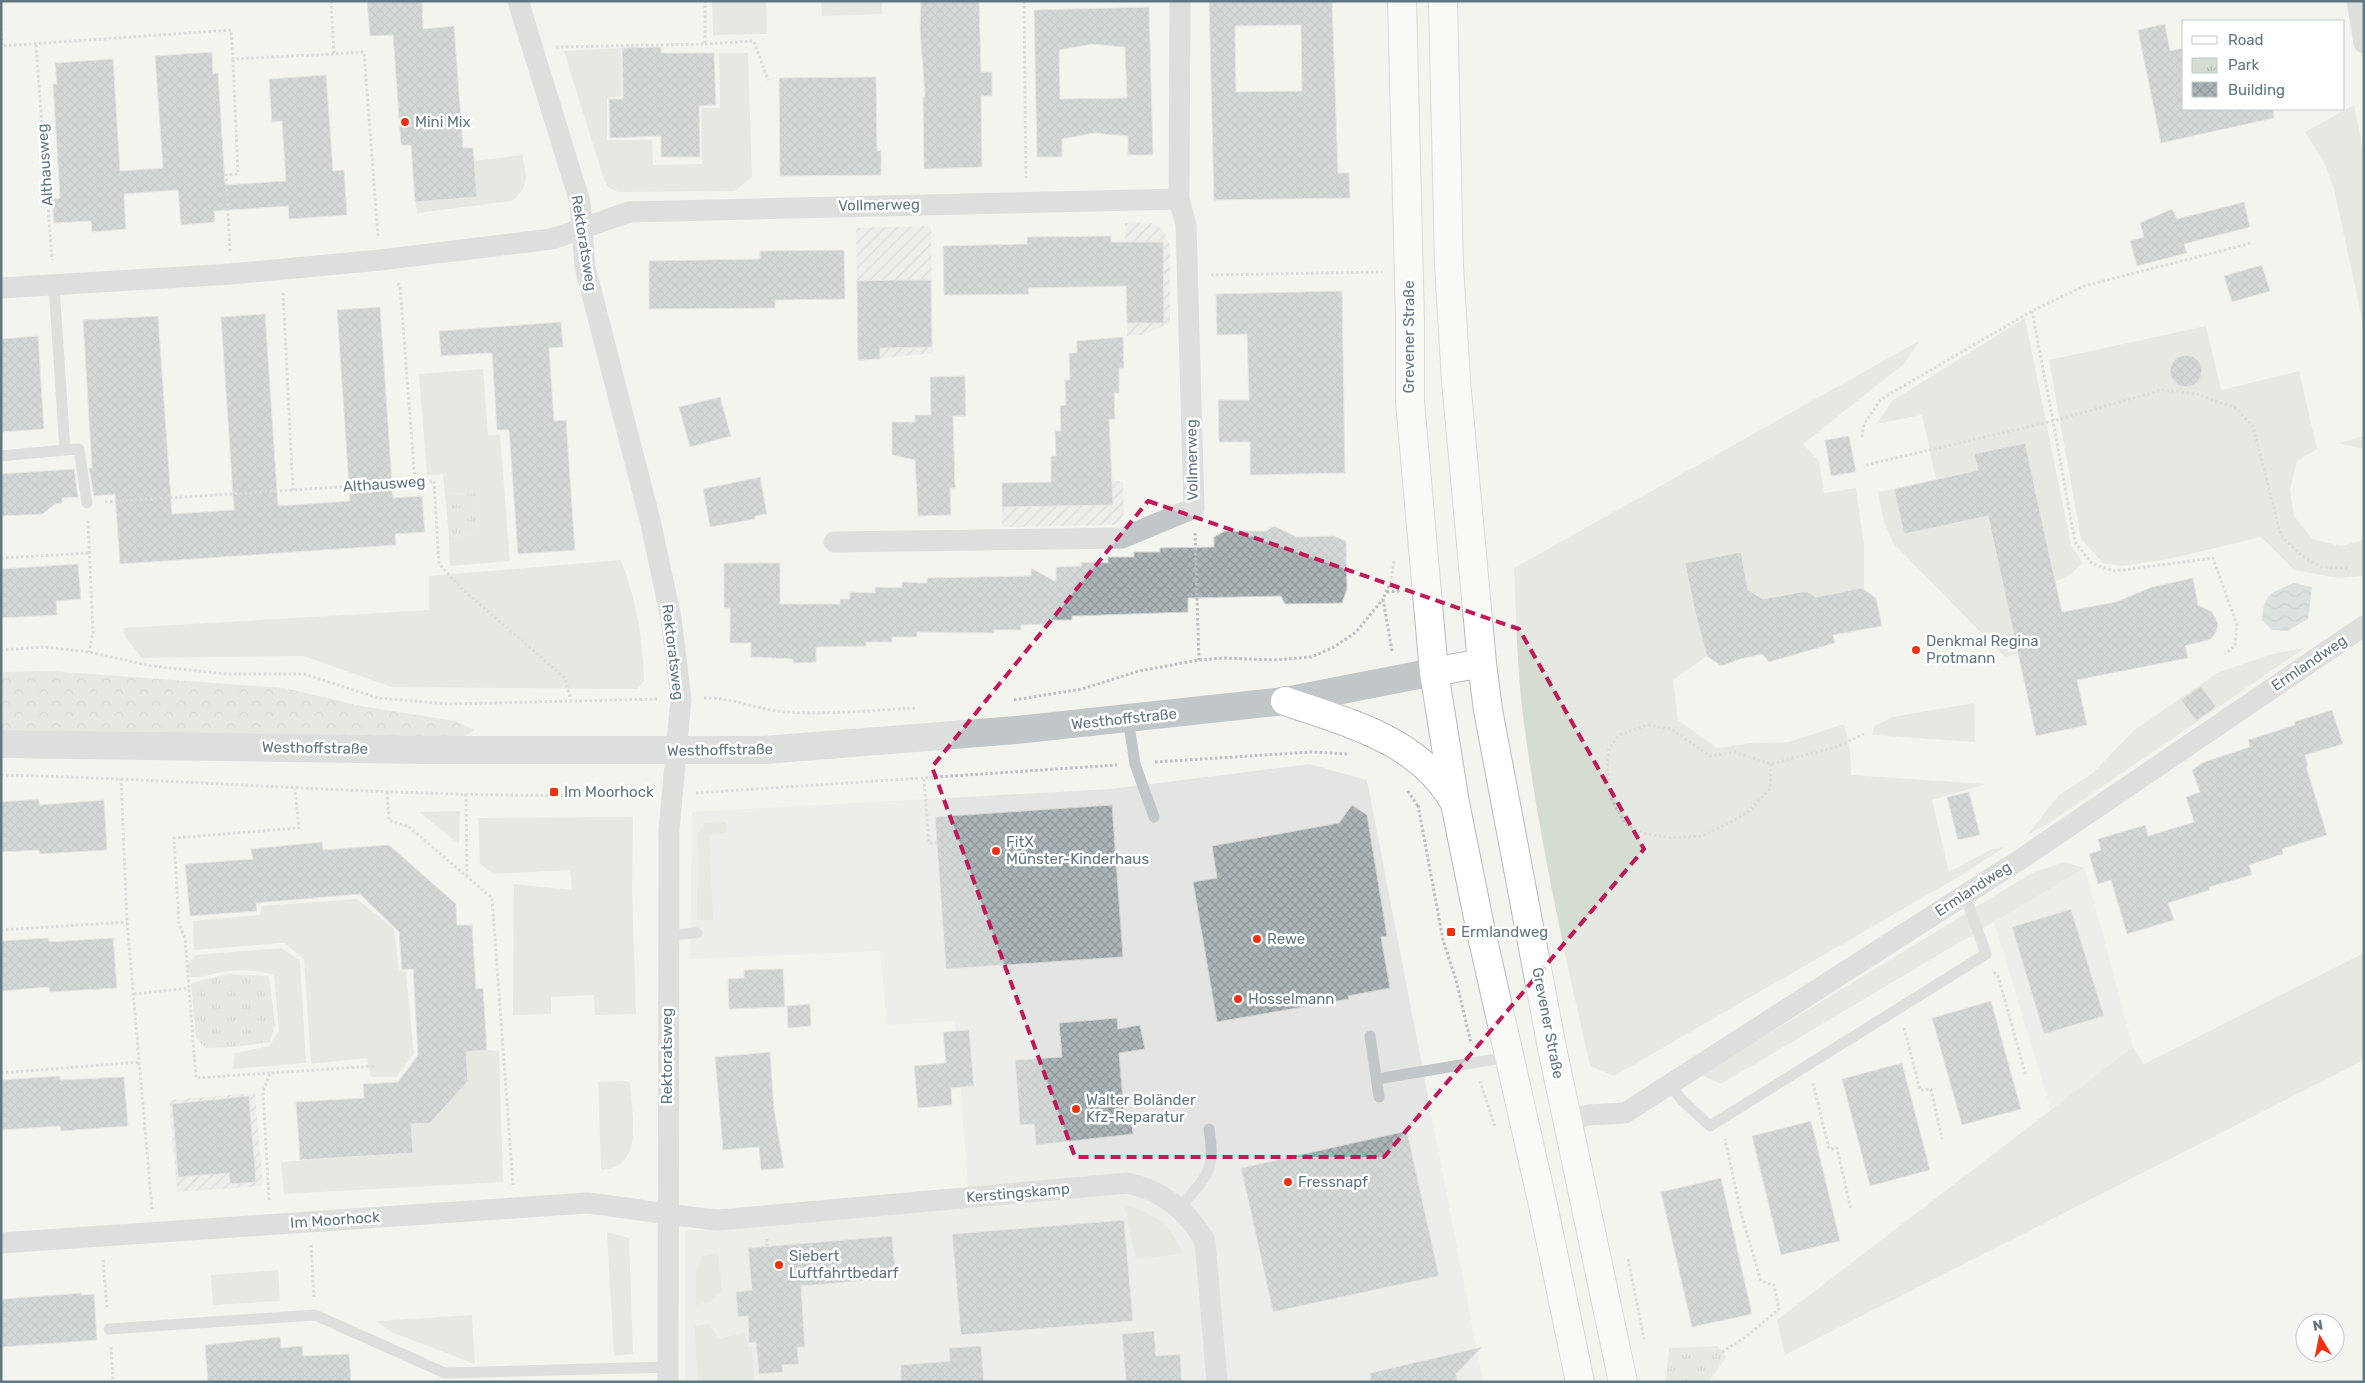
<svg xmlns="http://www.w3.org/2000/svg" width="2365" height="1383" font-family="Rubik,sans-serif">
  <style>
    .built { fill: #e4e5e3 }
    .industrial { fill: url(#industrial-furrows) }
    .green { fill: #d5dcd0 }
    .forest { fill: url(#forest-crowns) }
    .park { fill: url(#park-tufts) }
    .water { fill: url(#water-waves) }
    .building { fill: url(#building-cross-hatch); stroke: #d5d5d2; fill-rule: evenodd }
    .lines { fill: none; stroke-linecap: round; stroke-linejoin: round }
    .secondary-casing { stroke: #b5bbbf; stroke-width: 30 }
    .path { stroke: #bcbfc1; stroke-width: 3; stroke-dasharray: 2.5 2.5; stroke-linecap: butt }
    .service { stroke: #c1c6c8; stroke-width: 11 }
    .minor { stroke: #c1c6c8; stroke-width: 21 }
    .tertiary { stroke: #c1c6c8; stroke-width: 28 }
    .secondary { stroke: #fff; stroke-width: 28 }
    .marked { fill: none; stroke: #c2185b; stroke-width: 4; stroke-dasharray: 10 6; stroke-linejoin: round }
    .poi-dot { fill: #f32f10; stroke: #fff; stroke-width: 2 }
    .labels { text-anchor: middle; stroke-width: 5; stroke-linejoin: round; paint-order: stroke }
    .poi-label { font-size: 15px; fill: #607783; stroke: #fff; text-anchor: start }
    .street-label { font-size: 15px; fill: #607783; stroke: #fff }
  </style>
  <defs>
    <pattern id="industrial-furrows" width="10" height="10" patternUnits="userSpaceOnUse" patternTransform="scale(1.25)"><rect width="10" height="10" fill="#e4e5e3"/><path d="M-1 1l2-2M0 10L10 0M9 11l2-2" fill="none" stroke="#bcbebd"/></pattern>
    <pattern id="forest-crowns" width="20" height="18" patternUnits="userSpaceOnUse" patternTransform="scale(1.25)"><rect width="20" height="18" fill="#d5dcd0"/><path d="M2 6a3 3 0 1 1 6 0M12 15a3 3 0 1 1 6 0" fill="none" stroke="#b0b7ae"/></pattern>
    <pattern id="park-tufts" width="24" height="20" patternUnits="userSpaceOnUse" patternTransform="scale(1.25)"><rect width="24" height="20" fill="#d5dcd0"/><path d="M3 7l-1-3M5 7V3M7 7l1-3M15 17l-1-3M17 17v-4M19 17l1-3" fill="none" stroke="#b0b7ae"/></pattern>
    <pattern id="water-waves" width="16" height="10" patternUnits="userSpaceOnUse" patternTransform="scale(1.25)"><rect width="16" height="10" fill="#bbc9cd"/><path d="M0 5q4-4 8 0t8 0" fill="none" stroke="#9ba8ac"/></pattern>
    <pattern id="building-cross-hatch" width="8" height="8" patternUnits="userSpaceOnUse" patternTransform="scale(1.25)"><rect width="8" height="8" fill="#abb5b8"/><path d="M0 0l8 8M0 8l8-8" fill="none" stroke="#8f989b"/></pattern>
  </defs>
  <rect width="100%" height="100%" fill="#f4f4ef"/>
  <path class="built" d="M1309 764 1367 780 1483 1382H685V1231L970 1208 955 1021 887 1025 880 951 690 959 692 812 1110 789Z
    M2085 868 2133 1047 2051 1110 1994 922Z"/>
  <path class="industrial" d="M1148 222 1157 225 1163 230 1170 245V323L1143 335 1127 336 1125 223Z
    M931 226 933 353 858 361 856 228Z
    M1123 481 1124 512 1119 523 1113 525 1002 527V483Z
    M255 1093 263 1186 177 1192 169 1100Z"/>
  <path class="green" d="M712 1H766L767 34 713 35Z
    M821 1H882V14L822 16Z
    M621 48V96L607 98V140H652L653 165 702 164 701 108H720L719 53H748L752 177 734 191 618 192 609 188 604 180 564 51Z
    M2354 105 2364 155V328L2334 189 2323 160 2305 132Z
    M522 155C527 176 530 186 512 201L417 213 415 202 476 197 474 161Z
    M2025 318 2071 545 2083 563 2071 574 2056 582 2025 443 1975 454 1978 470 1936 479 1922 415 1876 424 1892 401Z
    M2206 326 2221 390 2299 371 2317 449 2297 461 2290 490 2294 516 2312 539 2341 546 2364 540V576L2338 578 2294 570 2261 537 2169 559 2122 566 2103 563 2081 539 2049 360Z
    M1919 341 1905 363 1803 444 1819 461 1824 493 1856 488 1864 545V588L1816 597 1806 591 1763 599 1748 590 1741 552 1715 562 1710 558 1686 563 1695 613 1696 615 1700 614 1708 652 1706 653 1707 656 1673 680 1678 720 1717 748 1751 743 1789 742 1844 724 1850 750 1851 775 1986 784 1932 800 1949 872 1992 849 2005 847 1960 876 1614 1076 1590 1066C1563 947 1537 829 1522 708 1517 662 1516 614 1514 568Z
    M483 369 488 435H500L510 561 450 566 449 537 477 535 475 493 445 494 443 474 427 475 419 374Z
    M2364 436V449L2339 443Z
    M1894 489 1905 534 1988 516 2018 654 2005 657 1893 543 1884 522 1878 492Z
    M621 560C636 599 643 639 644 681L637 689 392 687 303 656 142 658 126 638 123 628 429 610V576Z
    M2305 648 2049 823 2027 835 2059 795 2093 773 2133 731 2217 673 2272 654Z
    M1974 703 1975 742 1872 735 1875 726 1892 717Z
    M460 811 459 844 419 812Z
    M633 817 632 888 636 1014 595 1015 594 995 551 997V1014L513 1015 514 884 572 890 570 870 494 874 480 864 478 818Z
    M726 822V833L709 834 713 920H697L698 833 704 823Z
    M2064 862 2085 868 1721 1084 1701 1075 2032 873Z
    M357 899 394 929 399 970 406 972 414 1054 396 1077H371L367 1058 311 1064 304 959 284 943 194 950 193 921 260 915 261 906Z
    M281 948 300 961 306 1063 232 1069 235 1053 269 1046 279 1031 274 975C260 971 243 969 228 971 214 972 204 979 190 977L186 965 196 955Z
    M2364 953V1060L1785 1355 1777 1320 2133 1047 2144 1064Z
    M487 1050 499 1051 503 1182 284 1194 281 1162 412 1153 411 1124 430 1123 468 1081 466 1052Z
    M625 1081 630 1082C631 1113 646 1168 601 1170L598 1082Z
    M1124 1205C1155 1212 1171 1225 1183 1254L1136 1259Z
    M607 1232 629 1238 633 1354 614 1356Z
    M718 1253 722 1292 711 1301 696 1305V1273L702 1256Z
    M278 1270 280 1301 213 1305 211 1275Z
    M472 1315 475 1364 391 1332 376 1321Z
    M709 1324 720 1339 746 1332 748 1347H752L754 1374 751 1382H697L695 1326Z"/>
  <path class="forest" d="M51 671 285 688 361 706 455 721 475 730 461 738 1 730V672Z"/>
  <path class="park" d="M475 493 477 535 449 537 445 494Z
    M229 974 269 976 275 1025 270 1042 233 1047 206 1048 196 1038 191 983Z
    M1718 1346 1726 1357 1709 1382H1666L1669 1348Z"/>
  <path class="water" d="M2294 583 2312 587 2308 619 2287 631 2272 630 2262 620C2264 593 2271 593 2294 583Z"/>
  <path class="building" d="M367 1H422L423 29 454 26 463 148H473L477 197 415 202 411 145H401L393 35 370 36Z
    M921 1H979L981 72H992V96H981L982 167 924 169 923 97H925L920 28Z
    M1209 1H1332L1338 173H1349L1350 198 1214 200ZM1301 25 1302 91 1236 92 1235 26Z
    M1149 7 1153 155H1128V136L1094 133 1062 139V157H1037L1034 10ZM1092 44 1125 47 1127 98 1060 99 1059 50Z
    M2165 24 2170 51 2184 48V109H2273L2274 118 2161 143 2138 30Z
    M661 47V53H714L716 105 699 106 700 157H661V136L610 138 609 99H623L622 48Z
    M212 52 213 74 218 73 225 185 286 181 282 121 272 122 269 79 326 75 333 171 344 170 347 215 289 219 288 206 260 208 214 211 215 222 181 225 178 190 124 194 126 229 92 232 91 221 54 223 52 199 60 198 53 84H57L55 63 113 59 120 171 163 168 155 56Z
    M876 77 877 151 881 150V175L780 176 779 78Z
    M2244 202 2250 227 2184 244 2187 253 2137 266 2130 241 2144 237 2140 223 2172 209 2177 219Z
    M1111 236V242H1163L1164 323H1127L1126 286 1028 288 1029 294 944 295 943 246 1027 244V237Z
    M844 250 845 299 775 300V308L649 309V261L760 259V251Z
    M2262 265 2270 291 2232 302 2224 276Z
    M893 280H931L932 347 880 348V359L858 360 857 281Z
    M1342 291 1345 473 1250 475V442H1219L1218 400H1249L1247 334 1217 335 1216 294Z
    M380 307 393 498 422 496 425 532 395 534 396 545 120 564 115 494 94 496 89 468H92L83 320 158 316 172 514 234 510 221 317 265 314 278 506 350 501 337 310Z
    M561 322 563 347 549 348 554 421 566 420 575 550 518 554 509 430H497L492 353 441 356 439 331Z
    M38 336 44 429 1 432V339Z
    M1123 337 1124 368H1119V393H1114L1115 419H1109L1113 505 1002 507V483L1051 482V456H1056L1055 431H1061L1060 406 1066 405 1065 380H1070L1069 353H1077V341Z
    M2170 371a16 16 0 1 1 32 0a16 16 0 1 1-32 0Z
    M965 376 966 416H953L955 488H950L951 515 918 516 915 460 892 455V422H915V415H931L930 377Z
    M720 397 731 436 690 447 679 407Z
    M1849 436 1856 472 1831 476 1825 440Z
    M2025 443 2062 612 2116 602 2152 587 2193 578 2198 605 2212 612 2218 624 2216 632 2211 639 2185 646 2188 658 2077 680 2087 725 2036 736 1988 516 1904 534 1894 489 1978 470 1974 454Z
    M74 469 78 497 62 498V503L55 504 43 514 1 516V474Z
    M760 477 767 514 755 516V519L710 527 703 489Z
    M1274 526 1297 537 1334 536 1346 541 1347 589 1342 603 1285 604 1281 596 1188 598V612L1072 616V620H1047V624L1021 625V630H994V633L917 632V637H892V642H866V646L816 647V662L793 663V659L751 657V643H730V608H724V563H780V604H840V599H850V592L875 593V587L902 588V582L927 583V578L1031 576V568L1056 582V567L1082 566 1081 562 1108 563V557H1134V552H1160V548L1214 547V537L1225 531H1266Z
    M1741 552 1748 590 1763 599 1806 591 1816 597 1862 588 1876 598 1882 626 1833 635 1835 643 1769 662 1762 654 1740 659 1721 666 1707 656 1695 612 1685 563Z
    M78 564 81 599 56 601 57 615 1 618V569Z
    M2201 686 2216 707 2196 721 2181 700Z
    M2332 710 2343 744 2305 755 2308 766H2306L2327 835 2282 849 2283 854 2249 865 2252 875 2209 887 2210 890 2168 903 2174 920 2127 934 2111 880 2098 884 2089 854 2101 850 2098 839 2145 825 2148 836 2194 822 2186 797 2200 792 2192 770 2204 762 2250 747 2248 740 2295 725 2294 722Z
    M1969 792 1980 835 1958 840 1947 797Z
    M39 799V805L104 800 107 850 40 854 39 850 1 852V802Z
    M1112 805 1123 957 946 969 935 817Z
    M1352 805 1367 815 1387 936 1381 937 1390 988 1348 996 1349 999 1217 1022 1193 882 1217 878 1212 846 1339 823Z
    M322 842 323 850 389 845 456 904 457 925H472L476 989 483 988 487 1050 466 1052 468 1081 430 1123 411 1124 413 1153 300 1160 296 1102 364 1098 363 1084 398 1082 418 1055 413 969 402 970 399 932 360 894 256 903 257 911 190 916 185 864 253 859 251 849Z
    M2071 909 2104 1016 2044 1034 2012 927Z
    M48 938 49 942 113 938 117 988 50 992 49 987 1 991V941Z
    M783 969 785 1007 729 1009 728 979 744 978V970Z
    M1991 1001 2021 1109 1962 1125 1932 1018Z
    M810 1004 811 1026 788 1028 787 1006Z
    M1117 1018 1118 1029 1140 1025 1145 1049 1119 1053 1124 1113 1131 1112 1133 1134 1036 1145 1034 1124 1020 1125 1015 1060 1062 1057 1059 1023Z
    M969 1030 974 1086 951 1088 952 1105 918 1108 914 1066 946 1063 943 1032Z
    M770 1052 774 1109 784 1168 761 1170 759 1147 723 1150 715 1057Z
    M1902 1063 1930 1170 1870 1186 1842 1079Z
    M60 1076V1080L124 1077 128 1126 61 1131 60 1126 1 1130V1080Z
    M249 1096 256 1182 230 1184 229 1173 178 1177 172 1104Z
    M1811 1121 1840 1241 1781 1255 1752 1136Z
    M1407 1131 1439 1276 1273 1312 1241 1168Z
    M1721 1178 1752 1314 1692 1327 1661 1192Z
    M1124 1220 1133 1321 961 1335 952 1234Z
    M892 1236 896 1278 801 1286 805 1347H797L799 1364 782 1365 783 1372 759 1374 756 1342 749 1343 748 1316 738 1317 736 1292 752 1290 748 1248Z
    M81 1293V1295L94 1294 97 1340 1 1347V1301L4 1299Z
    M1154 1331 1156 1356 1180 1354 1182 1382H1126L1122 1334Z
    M280 1337 281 1348 302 1346 303 1356 349 1354 351 1382H208L205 1345Z
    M981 1346 984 1382H901V1365L950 1361 949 1348Z
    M1482 1347 1456 1374 1458 1382H1371L1370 1373Z"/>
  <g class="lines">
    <defs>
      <path id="secondary" d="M1402 1 1410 319V402L1434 672 1455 803 1480 927 1543 1205 1580 1382
        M1443 1 1449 265 1456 381 1482 663 1488 710 1552 1048 1623 1382
        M1434 672 1482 663
        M1285 701C1348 723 1417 739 1453 800"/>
    </defs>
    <use href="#secondary" class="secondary-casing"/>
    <path class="path" d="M331 1 334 54 364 52 378 236
      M1024 1 1026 178
      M1 28 2 46 231 30 233 59 334 54
      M705 44 754 41 768 80
      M36 45 52 260
      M556 47 705 44V1
      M230 251 226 175 238 174 233 59
      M1211 275 1382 272
      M398 283 400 286 415 482
      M283 293 293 491
      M2032 311 2053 421 2162 390 2197 394 2235 408 2253 426 2281 536 2301 555 2321 567 2348 568
      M1862 437 1864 424 1881 399 2032 311 2084 286 2252 243
      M1866 465 2053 421 2075 542 2092 564 2115 571 2213 558 2237 625 2235 646 2225 654
      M105 502 434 481 439 564 461 588 565 678 571 701
      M88 521 93 633 89 652
      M1195 533 1199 660
      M1 558 89 553
      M1387 592 1400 591
      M1 650 44 647 89 652 151 666 227 674H304L378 698 449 704 658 699
      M1392 651 1383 599 1391 581 1394 560
      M704 698C732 697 758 710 786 712 826 715 875 710 916 708
      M1014 700 1082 689 1139 671 1199 660 1224 658 1274 660 1311 657 1334 647 1356 632 1383 599
      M1155 762 1311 752 1349 754
      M1771 764 1770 789 1746 814 1703 836 1671 838 1643 833 1625 823 1611 798 1607 767 1609 749 1619 735 1648 725 1671 729 1710 756 1735 752 1771 764 1839 746 1864 734
      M1 775C217 780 432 801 648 794
      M121 778 127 922 152 1209
      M924 779 929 843H937
      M1408 791 1419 808
      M387 792 389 821 408 826 492 898 513 1185
      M696 793 1117 765
      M466 794 467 877
      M1418 805 1443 940 1456 980 1471 1043
      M1 930 127 922
      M1994 972 1998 976 2026 1076
      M134 994 189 988
      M1904 1028 1920 1090 1931 1089 1942 1139
      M1 1073 140 1062
      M270 1073 196 1078 185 938 179 924 174 838 299 828 295 789
      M1480 1081 1495 1127
      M1813 1083 1829 1149 1837 1148 1851 1210
      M269 1200 263 1091 270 1073 375 1066
      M767 1239V1246
      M311 1245 314 1297
      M1628 1259 1644 1339
      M103 1260 107 1309
      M111 1347 113 1382
      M1722 1352 1747 1336 1779 1309 1774 1285 1761 1281 1741 1213 1725 1139"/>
    <path class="service" d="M54 286 65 450 79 449 87 503
      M1 456 65 450
      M1128 718 1135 764 1154 817
      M667 935 697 933
      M1370 1036 1379 1097
      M1377 1079 1508 1057
      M1669 1084 1682 1100 1710 1126 1986 954 1965 895
      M1180 1207C1207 1176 1216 1172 1209 1129
      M109 1329 315 1315 445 1373 668 1367"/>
    <path class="minor" d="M518 1 580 202 585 267 650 520 671 618 681 699 669 830 668 1382
      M2357 1 2364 43
      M1 288 231 274 380 260 552 239 629 212 1179 199
      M834 542 1122 538 1194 508 1186 225 1179 199 1180 1
      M1568 1121 1588 1115 1625 1113 2024 857 2364 626
      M1 1243 587 1203C631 1208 675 1216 719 1220L1128 1183C1163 1191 1187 1210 1205 1241L1217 1382"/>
    <path class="tertiary" d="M1 744 425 750H764L1016 730 1285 701 1434 672"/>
    <use href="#secondary" class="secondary"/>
  </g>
  <path d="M0 0H2365V1383H0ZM1148 501 1519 629 1644 849 1384 1157H1075L932 767Z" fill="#f4f4ef" fill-opacity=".55" fill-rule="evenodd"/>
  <path class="marked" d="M1148 501 1519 629 1644 849 1384 1157H1075L932 767Z"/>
  <g class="poi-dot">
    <circle cx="405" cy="122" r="5"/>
    <circle cx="1916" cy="650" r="5"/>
    <rect x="549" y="787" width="10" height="10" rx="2.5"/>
    <circle cx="996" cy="851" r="5"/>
    <rect x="1446" y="927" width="10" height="10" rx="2.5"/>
    <circle cx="1257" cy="939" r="5"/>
    <circle cx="1238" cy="999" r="5"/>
    <circle cx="1076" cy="1109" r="5"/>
    <circle cx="1288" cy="1182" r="5"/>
    <circle cx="779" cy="1265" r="5"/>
  </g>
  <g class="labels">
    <g class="poi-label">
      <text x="415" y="127">Mini Mix</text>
      <text x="1926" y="646">Denkmal Regina<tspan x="1926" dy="17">Protmann</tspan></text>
      <text x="564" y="797">Im Moorhock</text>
      <text x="1006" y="847">FitX<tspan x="1006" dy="17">Münster-Kinderhaus</tspan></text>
      <text x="1461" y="937">Ermlandweg</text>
      <text x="1267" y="944">Rewe</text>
      <text x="1248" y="1004">Hosselmann</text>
      <text x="1086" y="1105">Walter Boländer<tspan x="1086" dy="17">Kfz-Reparatur</tspan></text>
      <text x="1298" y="1187">Fressnapf</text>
      <text x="789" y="1261">Siebert<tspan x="789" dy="17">Luftfahrtbedarf</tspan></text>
    </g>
    <g class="street-label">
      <text transform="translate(45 165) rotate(-94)" y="5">Althausweg</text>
      <text transform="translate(879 205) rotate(-1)" y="5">Vollmerweg</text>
      <text transform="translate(584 243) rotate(81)" y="5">Rektoratsweg</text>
      <text transform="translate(1409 337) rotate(-90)" y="5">Grevener Straße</text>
      <text transform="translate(1192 460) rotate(-91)" y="5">Vollmerweg</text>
      <text transform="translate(384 484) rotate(-4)" y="5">Althausweg</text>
      <text transform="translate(673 652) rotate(83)" y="5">Rektoratsweg</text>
      <text transform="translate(2309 663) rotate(-34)" y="5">Ermlandweg</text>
      <text transform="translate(1124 719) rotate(-6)" y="5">Westhoffstraße</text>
      <text transform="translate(315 748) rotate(1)" y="5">Westhoffstraße</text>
      <text transform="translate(720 750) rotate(-1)" y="5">Westhoffstraße</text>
      <text transform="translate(1973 889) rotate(-33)" y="5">Ermlandweg</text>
      <text transform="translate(1548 1023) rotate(79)" y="5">Grevener Straße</text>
      <text transform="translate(667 1056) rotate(-90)" y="5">Rektoratsweg</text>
      <text transform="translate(1018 1193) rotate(-5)" y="5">Kerstingskamp</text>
      <text transform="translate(335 1220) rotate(-4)" y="5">Im Moorhock</text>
    </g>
  </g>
  <rect width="2365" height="1383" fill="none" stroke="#607783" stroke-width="5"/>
  <rect x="2182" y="20" width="162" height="90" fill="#ffffff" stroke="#bfc9cd"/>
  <rect x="2192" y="36" width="25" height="8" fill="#ffffff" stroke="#bfc9cd"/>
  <text x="2228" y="45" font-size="15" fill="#607783">Road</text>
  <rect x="2192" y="58" width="25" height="15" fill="url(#park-tufts)" stroke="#bfc9cd"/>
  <text x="2228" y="70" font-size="15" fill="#607783">Park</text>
  <rect x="2192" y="82" width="25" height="15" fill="url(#building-cross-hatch)" stroke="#bfc9cd"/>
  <text x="2228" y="95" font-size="15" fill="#607783">Building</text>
  <g transform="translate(2320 1338) rotate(350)"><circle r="24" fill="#ffffff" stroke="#bfc9cd"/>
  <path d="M0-4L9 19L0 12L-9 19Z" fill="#f32f10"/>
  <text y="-8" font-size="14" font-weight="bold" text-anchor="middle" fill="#607783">N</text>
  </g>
</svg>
